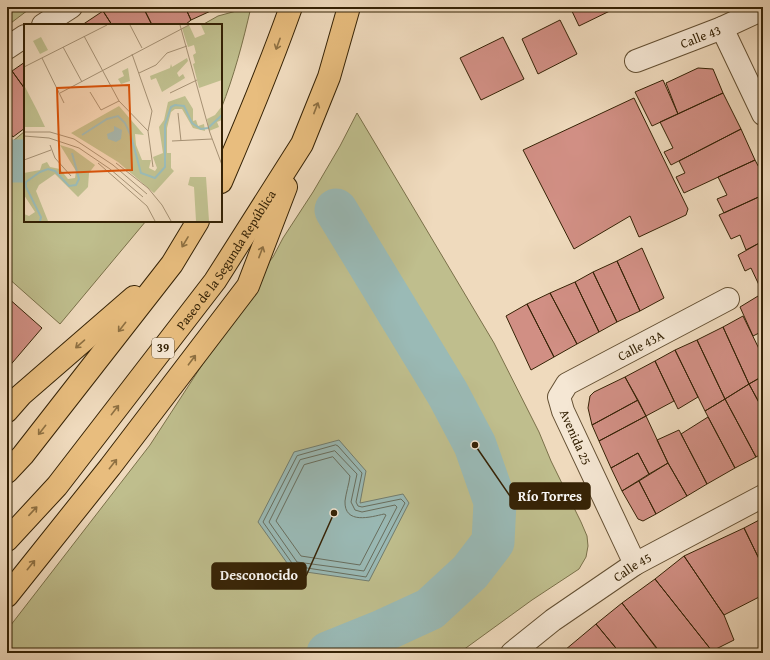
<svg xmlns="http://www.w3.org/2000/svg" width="770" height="660" font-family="'Gentium Book Plus',serif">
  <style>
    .green { fill: #bfbe8d; stroke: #7a7049 }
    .water { fill: #9abab6; stroke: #727d6f }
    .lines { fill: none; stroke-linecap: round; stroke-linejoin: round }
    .shore { stroke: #686e5e; stroke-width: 1 }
    .river { stroke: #9abab6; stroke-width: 43 }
    .building { fill: #d18f84; stroke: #352205 }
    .minor-casing { stroke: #645033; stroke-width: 24 }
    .highway-casing { stroke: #352205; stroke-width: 24 }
    .minor { stroke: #f5e7d4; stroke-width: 22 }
    .highway { stroke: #e8bd7e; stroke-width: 22 }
    .oneway { stroke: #8e7042 }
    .labels { text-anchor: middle; stroke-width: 3; stroke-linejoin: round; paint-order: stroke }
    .shield { fill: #f5e7d4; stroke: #6f5d43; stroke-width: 1 }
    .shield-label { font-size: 12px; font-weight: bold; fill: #352205 }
    .street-label { font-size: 13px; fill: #352205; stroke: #f5e7d4 }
    .inset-river { fill: none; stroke: #9abab6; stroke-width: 2 }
    .inset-road { fill: none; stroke: #a59073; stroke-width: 1 }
    .view { fill: #d6540b; fill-opacity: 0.15; stroke: #d6540b; stroke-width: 2 }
    .inset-edge { fill: none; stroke: #352205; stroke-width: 2 }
    .leader { fill: none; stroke: #352205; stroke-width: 1.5 }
    .callout-dot { fill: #352205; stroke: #f5e7d4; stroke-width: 1.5 }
    .callout { fill: #352205; stroke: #352205; stroke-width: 1.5 }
    .callout-label { font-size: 14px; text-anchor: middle; font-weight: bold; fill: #fff }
  </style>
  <rect width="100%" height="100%" fill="#efdabd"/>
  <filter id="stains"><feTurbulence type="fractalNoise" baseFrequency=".005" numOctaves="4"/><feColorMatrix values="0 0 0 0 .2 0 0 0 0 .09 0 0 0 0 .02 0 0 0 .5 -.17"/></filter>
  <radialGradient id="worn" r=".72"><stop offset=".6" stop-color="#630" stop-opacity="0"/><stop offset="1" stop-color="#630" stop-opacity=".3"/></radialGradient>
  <path class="green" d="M7 7H32L7 26Z
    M251 7C243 42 234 76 221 109V25H202L218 16Z
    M357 113 494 343 539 432 551 461 581 522 587 536 588 546 586 557 579 569 532 600 459 653H7V630L150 445 204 362 254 281 273 257 283 238 313 192 340 146Z
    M25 131V221H146L60 324 7 277V146Z"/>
  <path class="water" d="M339 440 366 471 360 503 403 494 409 503 369 581 292 570 258 522 294 452Z"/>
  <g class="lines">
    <path class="shore" d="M336 445 338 446 362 473 356 502 358 506 362 507 401 499 405 503 366 577 294 566 263 522 297 456Z
      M335 451 357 474 351 502 355 510 362 512 395 505 397 507 364 571 297 562 269 522 300 460Z
      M333 457 350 476C349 484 346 493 345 501 344 525 371 517 384 514L386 515 360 565 301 556 276 521 304 465Z"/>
    <path class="river" d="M7 161H25
      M328 653 380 632 430 609 470 572 493 542 495 502 475 445 448 394 336 210"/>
  </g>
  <path class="building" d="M110 7H143L152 25H112L103 11Z
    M143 7H185L191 20 185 25H152Z
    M185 7H215V9L191 20Z
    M500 7H511L501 11Z
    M570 7H618L579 26Z
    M103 11 112 25H82Z
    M560 20 577 54 538 74 522 39Z
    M763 36V59L759 50 760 43Z
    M503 37 524 79 481 100 460 58Z
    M25 62V89L12 71Z
    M698 68 713 69 723 93 678 114 666 83Z
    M12 71 25 89V128L13 137 7 129V74Z
    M663 80 678 114 652 126 635 92Z
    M723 93 741 129 671 165 664 152 673 148 660 122Z
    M634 98 688 209 686 215 639 237 630 216 574 249 523 150Z
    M741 129 755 160 684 193 676 177 685 173 679 161Z
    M755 160 763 175V195L724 213 717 199 727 195 718 177Z
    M763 195V241L746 250 740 235 731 239 719 215Z
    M763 241V283L759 285 751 268 745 271 738 255Z
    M642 248 664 298 640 311 617 261Z
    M617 261 640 311 617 322 593 272Z
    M593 272 617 322 599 332 575 282Z
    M575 282 599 332 577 344 550 293Z
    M763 283V292L759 285Z
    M550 293 577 344 554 357 527 304Z
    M763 293V331L753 336 740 307Z
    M7 297 42 328 7 369Z
    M527 304 554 357 531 370 506 316Z
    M743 316 763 357V376L749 384 723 327Z
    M723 327 749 384 725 399 697 340Z
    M697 340 725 399 705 411 675 350Z
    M675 350 698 397 678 409 655 361Z
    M655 361 674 401 646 416 625 377Z
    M763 376V410L749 384Z
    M625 377 638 400 592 425 588 408 590 396 594 392Z
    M749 384 763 410V453L756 457 725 399Z
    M725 399 756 457 735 468 705 411Z
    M638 400 646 416 599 441 592 425Z
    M646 416 668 463 649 474 638 453 611 468 599 441Z
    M708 417 735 468 707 484 681 434Z
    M679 430 707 484 687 496 668 463 657 440Z
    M638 453 649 474 622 491 611 468Z
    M668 463 687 496 656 514 639 481Z
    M639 481 656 514 643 521 638 519 622 491Z
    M763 518V567L744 528Z
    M744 528 763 567V595L724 615 684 556Z
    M684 556 724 615 734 640 712 651 655 579Z
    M655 579 712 651 710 653H660L622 603Z
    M622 603 660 652 659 653H620L596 624Z
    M596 624 620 653H567L565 650Z"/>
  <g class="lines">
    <defs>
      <g id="minor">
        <path d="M43 25 71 7"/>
        <path d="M722 28 763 114"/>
        <path d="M7 48 25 36"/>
        <path id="s1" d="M636 61 722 28 763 9"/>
        <path id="s2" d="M635 564 563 411 559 397 567 384 728 299"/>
        <path id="s3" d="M512 653 553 620 635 564 763 496"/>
      </g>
      <g id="highway">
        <path d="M221 182C246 124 270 66 291 7"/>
        <path d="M7 411 21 395 134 297"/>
        <path d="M7 472 23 455 172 264 198 221"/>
        <path id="s4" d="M7 540 57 486 215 281 302 144 329 77 349 7"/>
        <path d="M7 596 110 467 248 286 286 187"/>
      </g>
    </defs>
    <use href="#minor" class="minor-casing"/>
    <use href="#highway" class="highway-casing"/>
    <use href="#minor" class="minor"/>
    <use href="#highway" class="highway"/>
  </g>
  <defs><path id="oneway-shaft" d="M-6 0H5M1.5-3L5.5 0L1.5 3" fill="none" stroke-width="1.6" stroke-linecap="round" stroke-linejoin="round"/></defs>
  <g class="oneway">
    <use href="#oneway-shaft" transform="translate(278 44) rotate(110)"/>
    <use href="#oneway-shaft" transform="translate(316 108) rotate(-69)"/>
    <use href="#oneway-shaft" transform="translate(185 242) rotate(121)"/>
    <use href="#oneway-shaft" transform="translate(261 252) rotate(-69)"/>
    <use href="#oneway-shaft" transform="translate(122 327) rotate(128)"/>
    <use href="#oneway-shaft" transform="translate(80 344) rotate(139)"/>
    <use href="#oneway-shaft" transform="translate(192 360) rotate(-53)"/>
    <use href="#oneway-shaft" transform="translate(115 410) rotate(-52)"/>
    <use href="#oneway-shaft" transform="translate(42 430) rotate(128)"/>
    <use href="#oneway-shaft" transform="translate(113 464) rotate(-52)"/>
    <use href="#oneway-shaft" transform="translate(33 511) rotate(-47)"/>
    <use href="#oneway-shaft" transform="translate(31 565) rotate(-51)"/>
  </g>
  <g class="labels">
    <rect class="shield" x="152" y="338" width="22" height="20" rx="3"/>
    <g class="shield-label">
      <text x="163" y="352">39</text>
    </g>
    <g class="street-label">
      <text dy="5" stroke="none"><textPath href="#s1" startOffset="69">Calle 43</textPath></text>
      <text dy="5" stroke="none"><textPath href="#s4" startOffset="356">Paseo de la Segunda República</textPath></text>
      <text dy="5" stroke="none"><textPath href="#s2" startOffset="282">Calle 43A</textPath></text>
      <text transform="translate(576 437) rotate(66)" y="5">Avenida 25</text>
      <text dy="5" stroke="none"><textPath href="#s3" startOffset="148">Calle 45</textPath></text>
    </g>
  </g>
  <g transform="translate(24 24)">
    <rect width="198" height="198" fill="#efdabd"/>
    <path d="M165 1 171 14 181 10 177 1H198V56L175 64 169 40 171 39 169 31 172 29 170 21 164 23 158 4ZM17 13 24 26 16 30 9 17ZM163 34 164 37 153 49 155 53 159 50 161 54 138 68 132 54 127 56 126 52 146 44 147 40 148 43ZM104 44 106 57 97 60 94 55 100 52 98 47ZM0 61 13 86 21 103H0ZM161 72 169 85V97L172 96 174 102 180 100 181 107 169 104 158 85H151L147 88 143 104V129H147V144L150 147 130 169 94 138 47 109 95 82 120 111 111 110 112 121 118 136H127L125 144 131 147 133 144 129 133 139 129 135 103 140 96 144 78ZM198 82V96L193 98 195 103 185 107 183 95 191 91ZM36 121 49 125 71 141 65 149 64 163 54 173 31 150 15 161 12 167 24 197H0V190L5 192 11 188 0 171V149L16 146 18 140 23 138 26 143 36 145 44 155 51 154 52 147ZM166 153H182L185 197H172L170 163 164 161Z" fill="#bfbe8d"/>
    <path d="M90 102 98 106 97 115 92 118 84 115 83 110 90 107Z" fill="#9abab6"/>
    <path class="inset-river" d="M58 111 83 95 94 92 101 99 107 112 117 149 131 154 141 143V101L147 83 151 81 160 82 168 99 177 105 184 104 198 91M16 197 17 193 2 163V158L16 148 24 145 31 147 45 162 52 161 55 155 48 129"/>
    <path class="inset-road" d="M106 1 118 24M156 1 186 109 198 141M60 12 95 77 124 107 129 143M39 23 58 58M108 30 128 87 124 107M18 34 40 79M0 43 83 1M115 49 132 41 143 29 163 22M66 68 77 86 95 77M36 69 165 1M146 69 173 56M154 89 157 117M0 108H26L50 115 89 141 123 170M0 112 25 114 55 124 86 145 119 173M148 117 188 115M26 121 31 134 47 152M0 136 27 126M74 139 123 182 131 197M92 139 124 164 138 181 147 197"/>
    <path class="view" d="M105 61 108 146 36 149 33 64Z"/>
    <rect width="198" height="198" class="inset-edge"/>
  </g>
  <path class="leader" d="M475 445L510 496M334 513L306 576"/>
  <g class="callout-dot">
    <circle cx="475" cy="445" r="4"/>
    <circle cx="334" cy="513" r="4"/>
  </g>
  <g class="callout">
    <rect x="510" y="483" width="80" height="26" rx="4"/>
    <rect x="212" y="563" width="94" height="26" rx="4"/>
  </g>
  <g class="callout-label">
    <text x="550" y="501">Río Torres</text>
    <text x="259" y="580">Desconocido</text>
  </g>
  <rect width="770" height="660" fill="none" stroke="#efdabd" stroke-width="24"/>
  <rect x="8" y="8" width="754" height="644" fill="none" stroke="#352205" stroke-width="2"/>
  <rect x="12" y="12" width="746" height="636" fill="none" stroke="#352205"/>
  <rect width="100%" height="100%" filter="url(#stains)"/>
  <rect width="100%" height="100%" fill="url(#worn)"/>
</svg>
